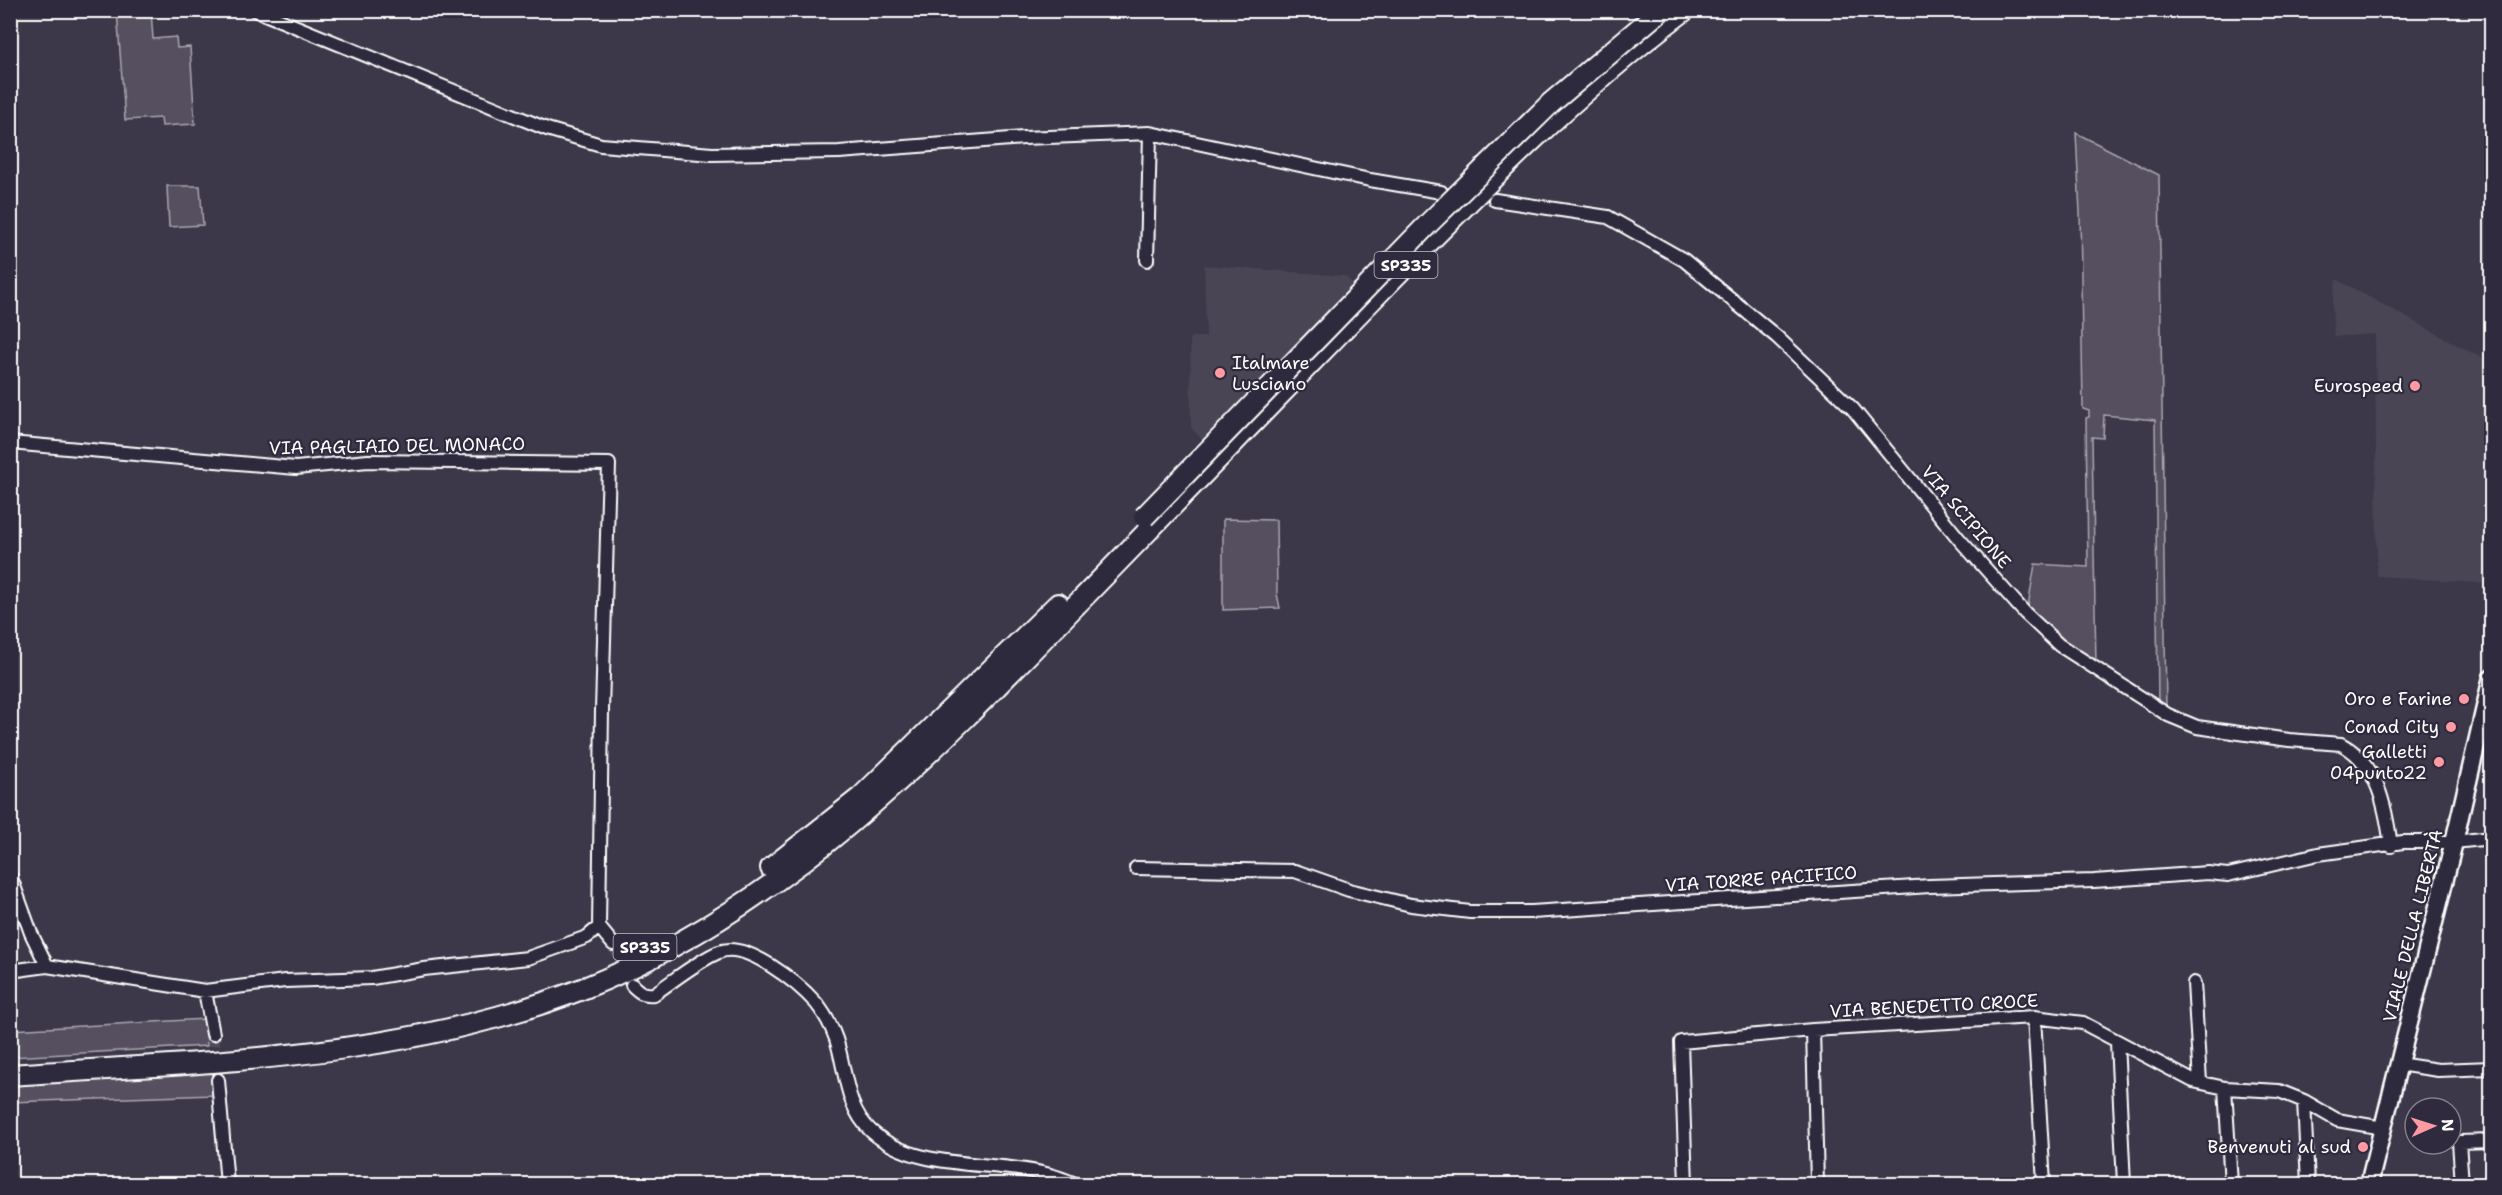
<svg xmlns="http://www.w3.org/2000/svg" width="2502" height="1195" font-family="'Shantell Sans',sans-serif">
  <style>
    .built { fill: #494455 }
    .green { fill: #555060; stroke: #aaa8b0; stroke-width: 1.5 }
    .lines { fill: none; stroke-linecap: round; stroke-linejoin: round }
    .minor-tunnel { stroke: #504b5b; stroke-width: 12; stroke-dasharray: 12 6; stroke-linecap: butt }
    .minor-casing { stroke: #fff; stroke-width: 16 }
    .secondary-casing { stroke: #fff; stroke-width: 21 }
    .trunk-casing { stroke: #fff; stroke-width: 24 }
    .minor { stroke: #2f2a3d; stroke-width: 12 }
    .secondary { stroke: #2f2a3d; stroke-width: 16 }
    .trunk { stroke: #2f2a3d; stroke-width: 20 }
    .trunk-bridge-casing { stroke: #fff; stroke-width: 24; stroke-linecap: butt }
    .trunk-bridge { stroke: #2f2a3d; stroke-width: 20 }
    .poi-dot { fill: #ff9aa2; stroke: #2f2a3d; stroke-width: 2 }
    .labels { text-anchor: middle; stroke-width: 4.5; stroke-linejoin: round; paint-order: stroke }
    .shield { fill: #2f2a3d; stroke: #c1bfc5; stroke-width: 1.5 }
    .shield-label { font-size: 16px; font-weight: bold; fill: #fff }
    .poi-label { font-size: 18px; fill: #fff; stroke: #2f2a3d; text-anchor: end }
    .street-label { font-size: 18px; fill: #fff; stroke: #2f2a3d }
  </style>
  <rect width="100%" height="100%" fill="#3c3749"/>
  <filter id="ink" filterUnits="userSpaceOnUse"><feTurbulence type="fractalNoise" baseFrequency=".0167" numOctaves="2"/><feDisplacementMap in="SourceGraphic" scale="12" xChannelSelector="R" yChannelSelector="G"/><feConvolveMatrix kernelMatrix="1 2 1 2 8 2 1 2 1" color-interpolation-filters="sRGB"/></filter>
  <g filter="url(#ink)">
    <path class="built" d="M1204 265 1345 276 1355 286 1205 443 1191 428 1190 337H1206Z
      M2336 279 2491 363V584L2377 576 2375 334 2334 337 2332 306Z"/>
    <path class="green" d="M117 11H151L153 39 176 37 177 48 190 47 195 124 162 126 161 118 125 120Z
      M2076 133 2159 175 2166 710 2158 705 2155 420 2104 415 2103 438 2092 437 2096 665 2059 641 2027 612 2035 564 2088 567 2086 418 2089 417V411L2083 409 2080 213Z
      M167 186H200L203 225 169 227Z
      M1223 519 1276 520 1277 594 1280 608 1223 610Z
      M205 1019 207 1046 11 1057V1030Z
      M212 1072 214 1095 11 1102V1084Z"/>
    <g class="lines">
      <path class="minor-tunnel" d="M613 944 628 976
        M213 1034 218 1080"/>
      <defs>
        <path id="minor" d="M255 10 547 129 601 145 712 154 839 152 1024 138 1150 133 1370 180 1441 192
          M1495 200 1608 217 1684 260 1777 337 1853 409 1959 539 2025 613 2059 645 2168 715 2197 727 2289 740 2341 744C2378 763 2386 808 2391 846
          M1147 260 1150 133
          M10 443 296 468 368 461 609 464 602 711 599 927
          M1136 868 1295 871 1349 890 1411 905 1470 912H1532L1930 886 2094 881 2208 873 2228 875 2318 854 2347 850 2403 842H2454L2492 838
          M10 875 31 933 47 966
          M599 927 613 944
          M10 971 47 966 205 991 285 981 372 978 424 969 528 958 587 937 599 927
          M2194 983 2200 1082
          M632 985C640 993 643 995 654 994 673 981 699 960 719 952 746 940 799 984 816 1003 825 1014 831 1025 836 1039 846 1069 845 1107 871 1131 918 1173 994 1159 1050 1175 1059 1177 1067 1181 1076 1184
          M205 991 213 1034
          M2034 1017 2044 1184
          M1813 1030 1817 1184
          M2117 1042 2124 1184
          M2398 1064 2438 1070 2492 1068
          M218 1080 227 1184
          M2225 1088 2231 1184
          M2304 1101 2308 1184
          M1686 1184 1681 1042 1813 1030 2034 1017 2083 1023 2193 1081 2225 1088 2279 1091 2304 1101 2337 1120 2383 1128
          M2462 1184 2459 1142 2492 1141"/>
        <path id="secondary" d="M2369 1184 2454 842 2492 677"/>
        <path id="trunk" d="M771 868 861 797 1058 604
          M10 1075C203 1062 400 1060 582 989 781 911 932 754 1077 604 1174 505 1270 405 1366 306 1467 203 1569 97 1685 10"/>
      </defs>
      <use href="#minor" class="minor-casing"/>
      <use href="#secondary" class="secondary-casing"/>
      <use href="#trunk" class="trunk-casing"/>
      <use href="#minor" class="minor"/>
      <use href="#secondary" class="secondary"/>
      <use href="#trunk" class="trunk"/>
      <defs>
        <path id="trunk-bridge" d="M1144 517 1429 223 1551 103 1661 10"/>
      </defs>
      <use href="#trunk-bridge" class="trunk-bridge-casing"/>
      <use href="#trunk-bridge" class="trunk-bridge"/>
    </g>
  </g>
  <g class="poi-dot">
    <circle cx="1220" cy="373" r="6"/>
    <circle cx="2415" cy="386" r="6"/>
    <circle cx="2464" cy="699" r="6"/>
    <circle cx="2451" cy="727" r="6"/>
    <circle cx="2439" cy="762" r="6"/>
    <circle cx="2363" cy="1147" r="6"/>
  </g>
  <g class="labels">
    <g class="shield">
      <rect x="1374.5" y="252" width="63" height="26" rx="4.5"/>
      <rect x="613.5" y="934" width="63" height="26" rx="4.5"/>
    </g>
    <g class="shield-label">
      <text x="1406" y="271">SP335</text>
      <text x="645" y="953">SP335</text>
    </g>
    <g class="poi-label">
      <text x="1232" y="369" text-anchor="start">Italmare<tspan x="1232" dy="21">Lusciano</tspan></text>
      <text x="2403" y="392">Eurospeed</text>
      <text x="2452" y="705">Oro e Farine</text>
      <text x="2439" y="733">Conad City</text>
      <text x="2427" y="758">Galletti<tspan x="2427" dy="21">04punto22</tspan></text>
      <text x="2351" y="1153">Benvenuti al sud</text>
    </g>
    <g class="street-label">
      <text transform="translate(397 446) rotate(-1)" y="6">VIA PAGLIAIO DEL MONACO</text>
      <text transform="translate(1966 517) rotate(50)" y="6">VIA SCIPIONE</text>
      <text transform="translate(1761 879) rotate(-4)" y="6">VIA TORRE PACIFICO</text>
      <text transform="translate(2413 926) rotate(-76)" y="6">VIALE DELLA LIBERTÀ</text>
      <text transform="translate(1934 1006) rotate(-3)" y="6">VIA BENEDETTO CROCE</text>
    </g>
  </g>
  <rect width="2502" height="1195" fill="none" stroke="#2f2a3d" stroke-width="36"/>
  <rect x="18" y="18" width="2466" height="1159" fill="none" stroke="#fff" stroke-width="2" filter="url(#ink)"/>
  <g transform="translate(2433 1126) rotate(87)"><circle r="28" fill="#2f2a3d" stroke="#827f8b" stroke-width="1.5"/>
  <path d="M0-4.5L10 22L0 15L-10 22Z" fill="#ff9aa2"/>
  <text y="-9" font-size="16" font-weight="bold" text-anchor="middle" fill="#ffffff">N</text>
  </g>
</svg>
